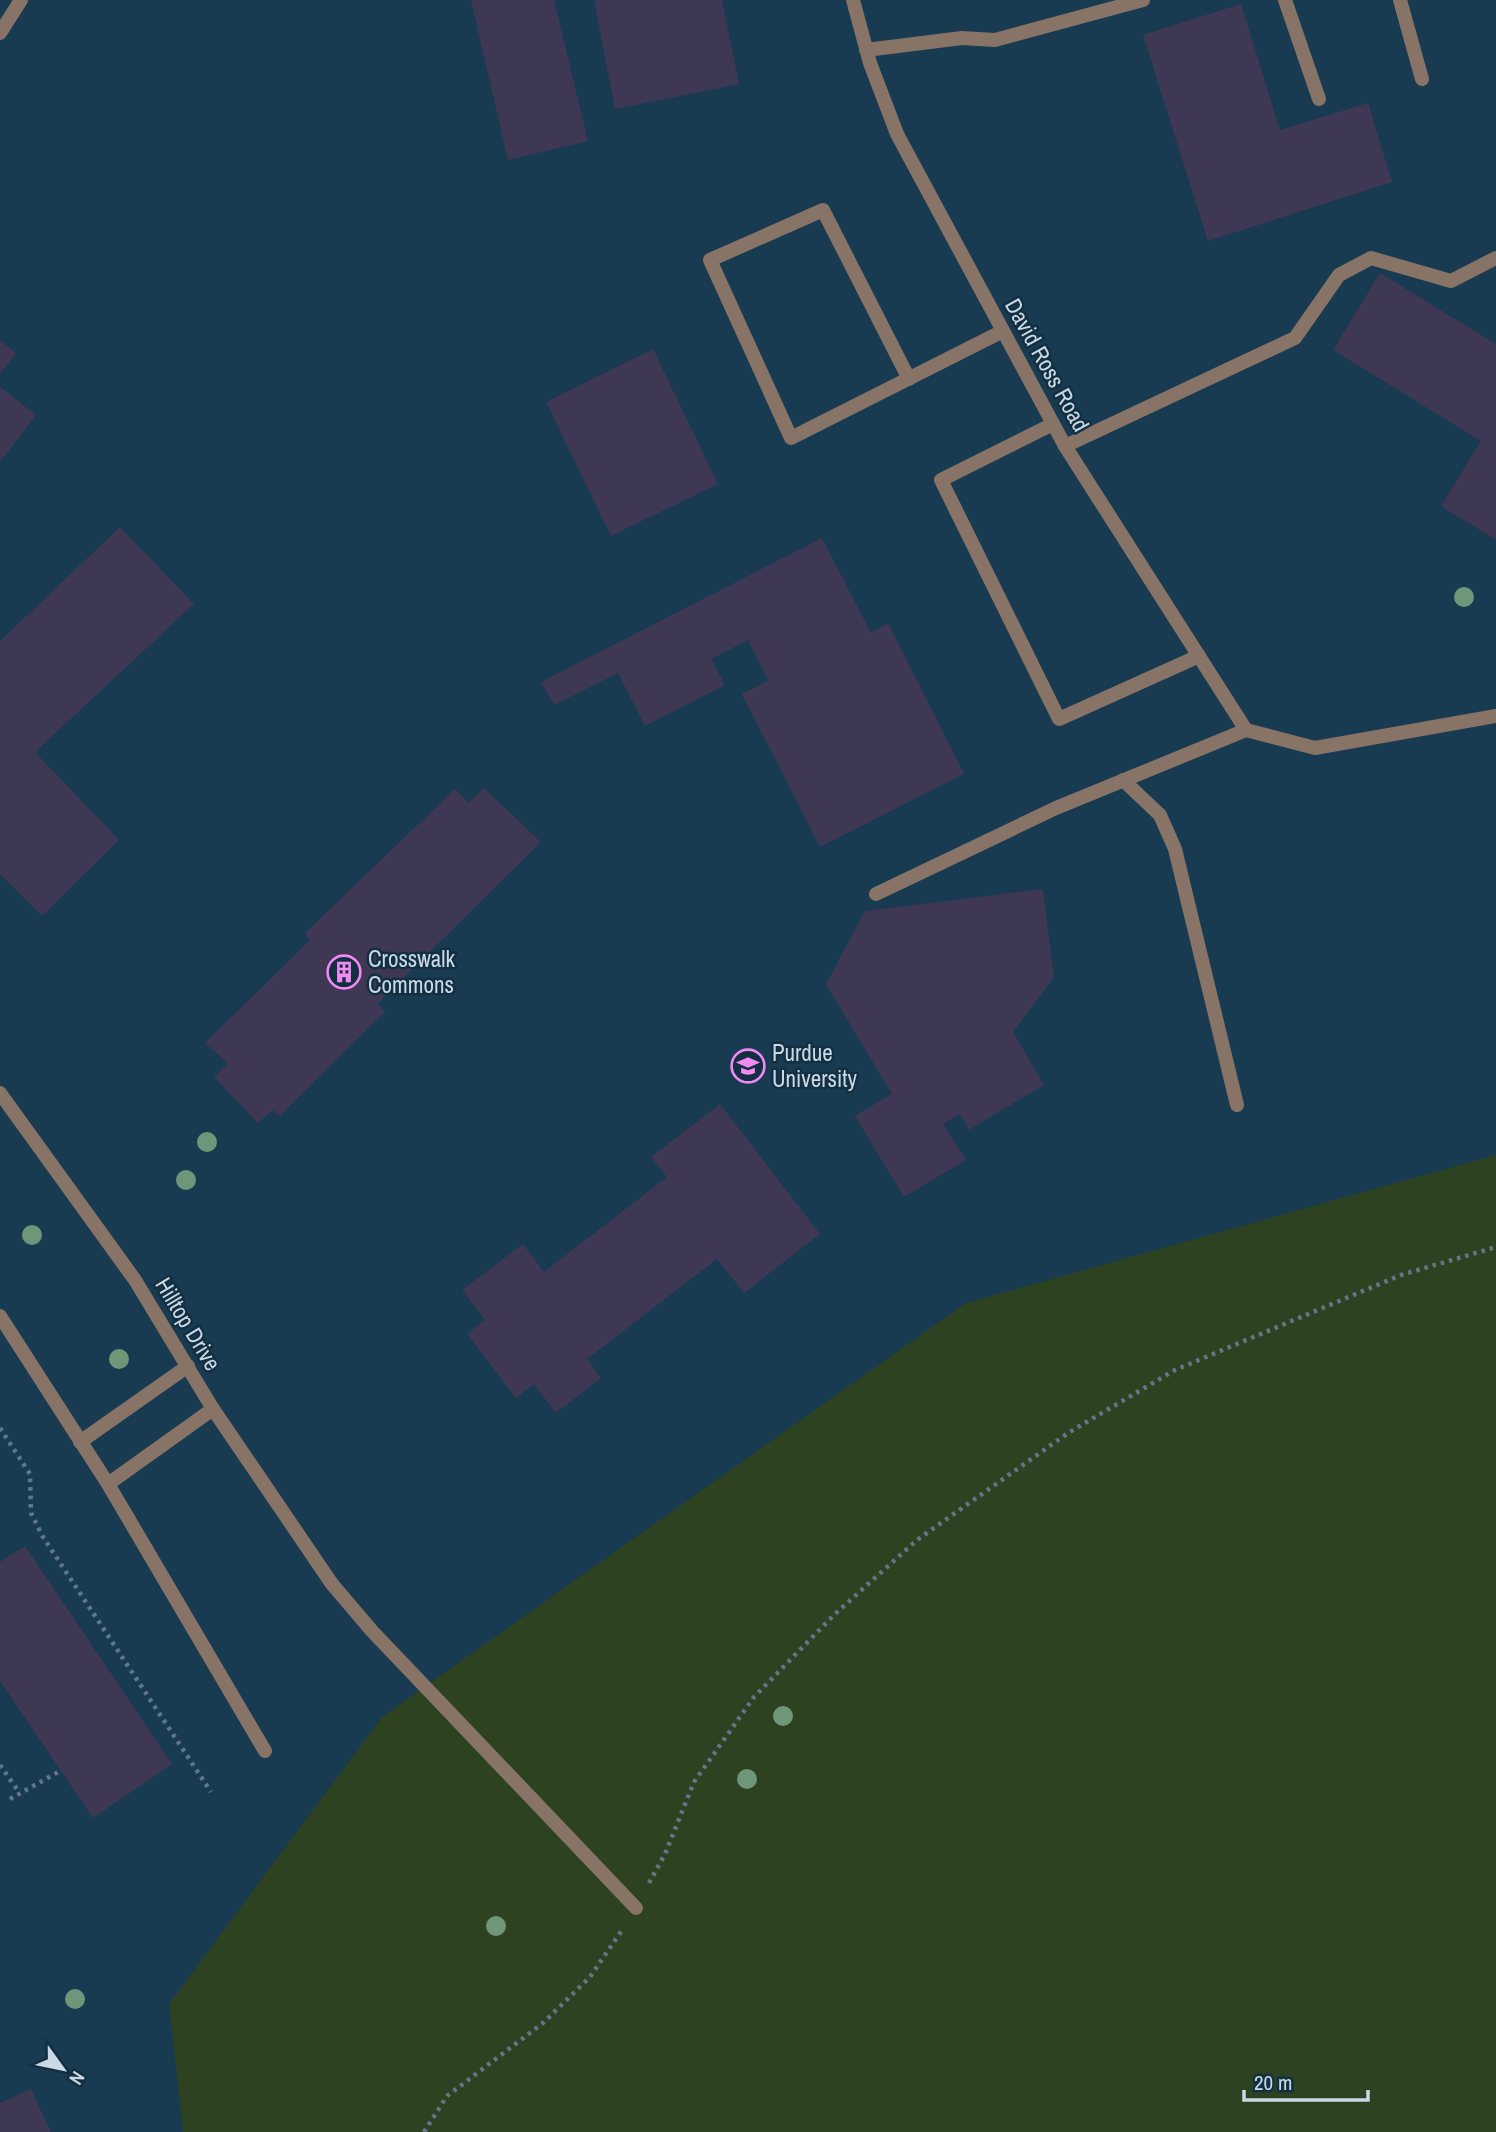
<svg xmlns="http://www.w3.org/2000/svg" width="1496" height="2132" font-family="'Archivo Narrow',sans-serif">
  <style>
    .built { fill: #183b52 }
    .green { fill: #2c4221 }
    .building { fill: #3e3855 }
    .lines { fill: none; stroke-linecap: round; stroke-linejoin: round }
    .path { stroke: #617787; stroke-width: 4.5; stroke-dasharray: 3.5 5; stroke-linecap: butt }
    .service { stroke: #887367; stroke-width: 14 }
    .minor { stroke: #887367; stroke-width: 14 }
    .tree { fill: #70967a }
    .labels { text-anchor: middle; stroke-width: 5; stroke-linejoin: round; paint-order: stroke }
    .street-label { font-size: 23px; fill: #c9d9e5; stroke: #132f42 }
    .poi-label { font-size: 23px; fill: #c9d9e5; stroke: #132f42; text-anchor: start }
  </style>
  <rect width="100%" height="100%" fill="#132f42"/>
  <path class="built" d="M0 0H1496V2132H0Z"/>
  <path class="green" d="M1496 1155V2132H183L169 2004 382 1717 966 1303Z"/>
  <path class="building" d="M471 0H554L588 141 508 160Z
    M594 0H722L739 84 615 109Z
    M1241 4 1280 130 1368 103 1392 182 1208 241 1143 35Z
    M1380 273 1496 344V540L1441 506 1481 441 1333 350Z
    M0 340 16 353 0 374Z
    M653 349 718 484 611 536 546 402Z
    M0 387 36 415 0 462Z
    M120 527 194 604 35 752 119 840 42 916 0 874V641Z
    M822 538 871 633 888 623 964 774 820 847 742 694 768 681 748 640 711 659 725 685 645 726 618 673 554 705 541 682Z
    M484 788 541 842 378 1003 385 1012 279 1116 273 1110 258 1123 214 1077 228 1063 205 1043 310 940 305 933 455 789 469 803Z
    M1043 889 1054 977 1013 1032 1044 1085 969 1130 960 1114 943 1124 966 1160 904 1197 855 1116 892 1094 826 984 865 911Z
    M720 1104 820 1234 744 1293 717 1259 587 1359 601 1378 556 1413 534 1384 516 1398 467 1334 485 1320 462 1290 523 1244 544 1272 667 1177 651 1157Z
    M25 1546 172 1764 93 1818 0 1681V1562Z
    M31 2089 51 2132H0V2103Z"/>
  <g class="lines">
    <path class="path" d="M0 1428 30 1474 31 1513 43 1537 211 1792
      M0 1765 19 1792
      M10 1799 60 1771
      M649 1883 665 1854 694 1782 754 1697 835 1614 917 1540 1068 1433 1175 1370 1401 1275 1496 1247
      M424 2132 447 2096 543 2023 590 1977 622 1930"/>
    <path class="service" d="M1285 0 1319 99
      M1400 0 1422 79
      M866 50 962 38 995 40 1143 0
      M909 379 823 210 710 260 791 438 1003 331
      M1053 424 941 480 1059 719 1199 656
      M1065 446 1295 338 1339 275 1371 258 1451 281 1496 258
      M1123 780 1160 815 1175 849 1237 1105
      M876 894 1056 808 1246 730 1315 748 1496 716
      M0 1316 108 1484 265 1751
      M80 1442 188 1366
      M108 1484 213 1409
      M332 1584 372 1631 636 1908"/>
    <path class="minor" d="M853 0 870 63 897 134 1065 446 1246 730
      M0 33 21 0
      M0 1093 135 1280 213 1409 332 1584"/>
  </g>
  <g class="tree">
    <circle cx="1464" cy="597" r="10"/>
    <circle cx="207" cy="1142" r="10"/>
    <circle cx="186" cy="1180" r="10"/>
    <circle cx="32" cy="1235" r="10"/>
    <circle cx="119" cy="1359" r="10"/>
    <circle cx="783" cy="1716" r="10"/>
    <circle cx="747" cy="1779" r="10"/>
    <circle cx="496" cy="1926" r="10"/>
    <circle cx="75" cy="1999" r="10"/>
  </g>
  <defs>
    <symbol id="building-ring" viewBox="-11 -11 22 22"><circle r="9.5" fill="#132f42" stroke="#f28af3" stroke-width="1.5"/><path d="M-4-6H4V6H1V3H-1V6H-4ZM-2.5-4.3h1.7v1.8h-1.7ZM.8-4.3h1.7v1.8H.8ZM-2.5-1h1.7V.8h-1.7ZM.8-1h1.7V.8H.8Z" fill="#f28af3"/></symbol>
    <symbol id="university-ring" viewBox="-11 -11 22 22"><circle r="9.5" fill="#132f42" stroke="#f28af3" stroke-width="1.5"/><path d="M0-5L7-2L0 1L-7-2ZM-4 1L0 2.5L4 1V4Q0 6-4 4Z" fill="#f28af3"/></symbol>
  </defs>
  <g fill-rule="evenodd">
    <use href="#building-ring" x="325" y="953" width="38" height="38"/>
    <use href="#university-ring" x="729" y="1047" width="38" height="38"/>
  </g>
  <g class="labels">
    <g class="street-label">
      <text transform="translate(1047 365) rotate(61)" y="8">David Ross Road</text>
      <text transform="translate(188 1324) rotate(59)" y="8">Hilltop Drive</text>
    </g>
    <g class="poi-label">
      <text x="368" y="967">Crosswalk<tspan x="368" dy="26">Commons</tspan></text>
      <text x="772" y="1061">Purdue<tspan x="772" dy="26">University</tspan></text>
    </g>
  </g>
  <g transform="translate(63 2069) rotate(123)" stroke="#132f42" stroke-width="5" paint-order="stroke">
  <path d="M0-5L12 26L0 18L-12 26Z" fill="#c9d9e5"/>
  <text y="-10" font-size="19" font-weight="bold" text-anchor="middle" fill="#c9d9e5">N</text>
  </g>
  <path d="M1244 2090v10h124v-10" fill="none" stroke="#c9d9e5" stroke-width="3.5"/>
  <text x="1254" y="2090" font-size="21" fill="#c9d9e5" stroke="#132f42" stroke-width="5" paint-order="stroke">20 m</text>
</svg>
